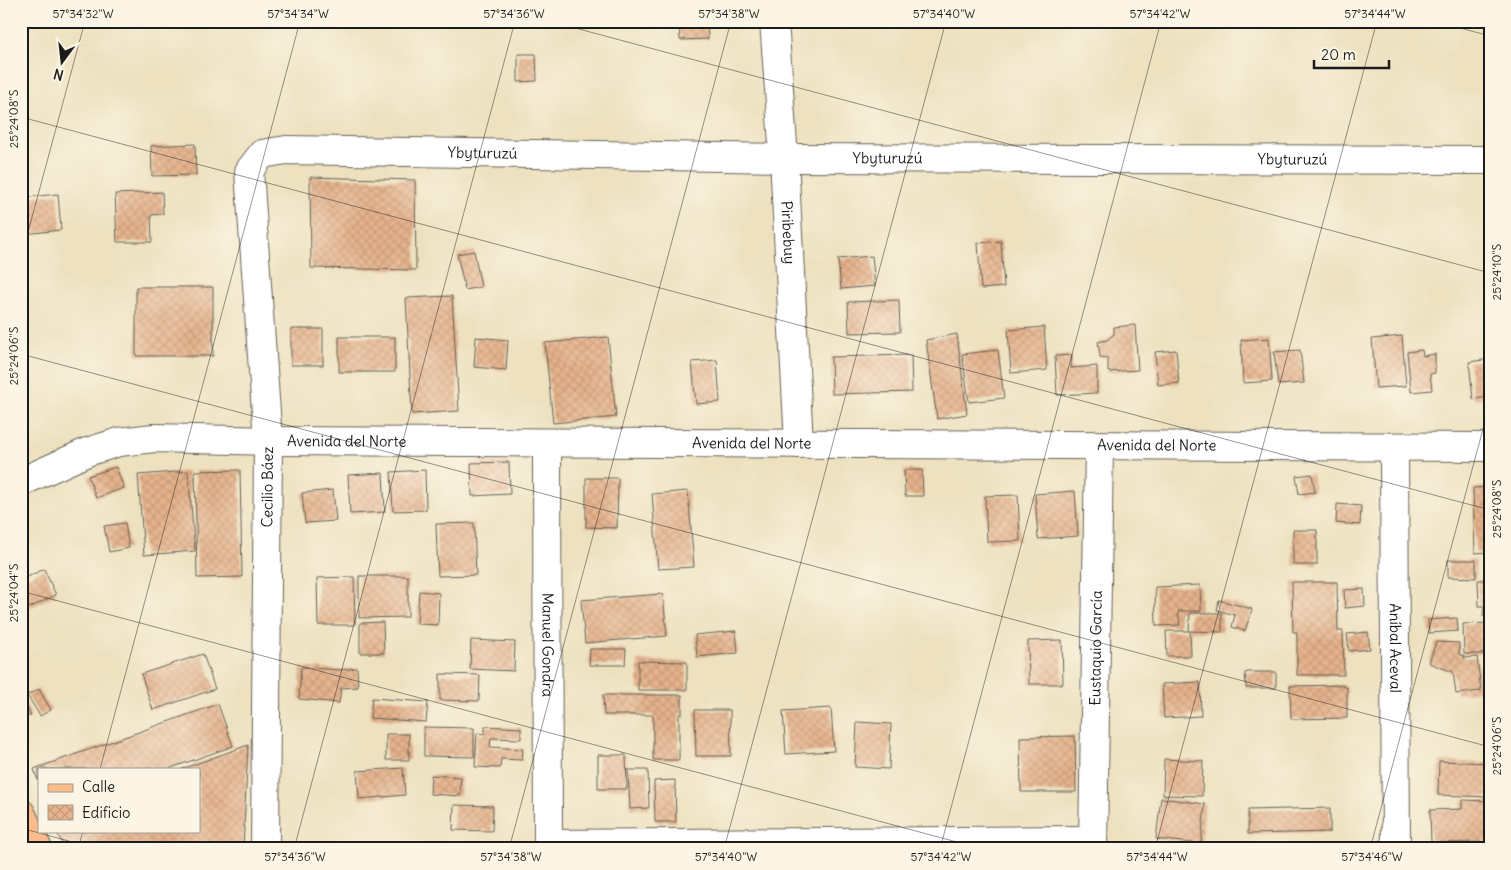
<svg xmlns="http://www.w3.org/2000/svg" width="1511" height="870" font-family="Delius,sans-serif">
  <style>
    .building { fill: url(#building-cross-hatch) }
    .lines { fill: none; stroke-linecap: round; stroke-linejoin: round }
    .minor-casing { stroke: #656155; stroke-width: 30 }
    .major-casing { stroke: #656155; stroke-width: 30 }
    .minor { stroke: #fff; stroke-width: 28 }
    .major { stroke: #f9bc8a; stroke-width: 28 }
    .ticks { fill: none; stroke: #1c1c1c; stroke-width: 1; stroke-opacity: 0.45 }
    .labels { text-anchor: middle; stroke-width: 5; stroke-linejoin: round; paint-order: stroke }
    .street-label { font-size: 15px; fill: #1c1c1c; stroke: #fcf5e5 }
    .neatline { fill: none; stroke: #1c1c1c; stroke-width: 2 }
    .ticks-label { font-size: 12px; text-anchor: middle; fill: #1c1c1c }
  </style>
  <defs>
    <pattern id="building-cross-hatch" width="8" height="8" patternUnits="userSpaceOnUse" patternTransform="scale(1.25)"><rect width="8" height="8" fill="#e6b38c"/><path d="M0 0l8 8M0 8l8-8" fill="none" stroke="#c59978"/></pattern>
  </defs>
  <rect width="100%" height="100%" fill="#fcf5e5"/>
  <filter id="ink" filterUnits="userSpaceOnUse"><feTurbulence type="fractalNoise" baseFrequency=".02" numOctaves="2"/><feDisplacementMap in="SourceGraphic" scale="10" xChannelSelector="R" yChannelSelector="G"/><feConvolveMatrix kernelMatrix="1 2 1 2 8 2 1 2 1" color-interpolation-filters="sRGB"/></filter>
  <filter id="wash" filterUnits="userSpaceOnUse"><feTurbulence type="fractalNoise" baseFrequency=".0096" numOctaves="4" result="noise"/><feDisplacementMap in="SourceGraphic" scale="20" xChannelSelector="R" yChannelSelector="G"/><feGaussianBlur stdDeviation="1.12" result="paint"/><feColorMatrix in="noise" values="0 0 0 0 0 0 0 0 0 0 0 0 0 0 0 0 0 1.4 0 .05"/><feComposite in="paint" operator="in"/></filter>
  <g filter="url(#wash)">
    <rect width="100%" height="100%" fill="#ede1bf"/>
    <g id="blocks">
      <path class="building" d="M679 21H707L708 39 680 40Z
        M518 54H536L537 81 518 82Z
        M195 144 196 175 152 176 151 146Z
        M310 177 415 180 416 270 311 268Z
        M162 192 163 214 151 215 152 242H117L115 194Z
        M58 194 61 230 24 234 21 198Z
        M1001 241 1004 287 981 289 978 243Z
        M474 251 481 287 465 290 457 254Z
        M872 256 875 286 841 289 838 259Z
        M136 287H213V356H136Z
        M452 296 459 411 412 414 406 298Z
        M899 300 900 332 849 333 848 302Z
        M1135 325 1138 370 1108 372V358L1100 357 1098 342 1107 340 1114 334V327Z
        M1044 327 1047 370 1011 373 1008 330Z
        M291 329H323V365H291Z
        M957 334 967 414 937 419 926 340Z
        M1402 336 1406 386 1376 388 1372 339Z
        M339 337H395V372H339Z
        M476 337 508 340 506 370 474 367Z
        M608 337 616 417 553 423 545 343Z
        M1269 338 1272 381 1243 383 1241 340Z
        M998 350 1004 398 969 402 962 354Z
        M1176 350 1179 383 1158 385 1155 352Z
        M1300 350 1304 383 1278 385 1274 352Z
        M1422 350 1423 356 1435 354V373L1430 374 1432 390 1411 392 1407 352Z
        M911 355 912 392 832 394 831 357Z
        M1072 355 1071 368 1097 366V393L1057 395 1055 356Z
        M1490 359V397L1473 399 1469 362Z
        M717 360 720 402 696 404 692 362Z
        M509 462 510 494 472 496 471 463Z
        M116 467 124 488 96 498 88 476Z
        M240 470 242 577 197 578 195 471Z
        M425 470 426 510 393 511 391 472Z
        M904 470H922L923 496H905Z
        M188 471 195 551 144 555 138 475Z
        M383 473 385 512 350 514 348 475Z
        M1312 474 1315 492 1299 494 1296 476Z
        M586 478H618L617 528 586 527Z
        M1490 487V552L1475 553 1473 488Z
        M333 490 336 521 305 523 302 493Z
        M688 491 694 567 658 569 652 494Z
        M1075 491 1078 536 1038 539 1035 494Z
        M1018 495 1020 541 987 542 985 496Z
        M1337 504 1361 506 1360 525 1336 523Z
        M125 523 129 548 109 552 104 526Z
        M474 523 476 575 438 576 436 524Z
        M1293 530H1317V565H1293Z
        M1448 560H1476V578L1448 577Z
        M44 569 56 595 21 612V580Z
        M359 576H408V617L359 618Z
        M354 577 355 625H318L317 578Z
        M1478 580H1490V616H1483L1484 606H1479Z
        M1292 582H1337L1338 631H1343L1344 675H1297V632H1293Z
        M1200 585 1201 611H1178L1180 625 1156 626 1155 587Z
        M1364 589 1365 606 1345 608 1344 590Z
        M419 591 439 593 438 625 417 624Z
        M663 594 667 636 585 643 581 600Z
        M1219 600 1252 609 1245 631 1232 627 1235 615 1217 610Z
        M1190 613H1222V632L1190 631 1191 656H1167L1166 631H1189Z
        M1457 618 1458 631 1429 633 1428 620Z
        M383 622 384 653H360V623Z
        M1490 623V654H1464L1463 624Z
        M736 631 738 653 697 657 695 635Z
        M1368 632 1370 649 1349 651 1347 634Z
        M471 640 515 642 514 671 470 669Z
        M1062 640 1063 684H1029L1028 641Z
        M1436 642 1459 643V654L1464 656V658L1477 657 1481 691 1456 694 1453 672 1429 663Z
        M590 649H626L625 665H589Z
        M203 654 215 689 153 710 141 674Z
        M638 661 687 662V690H638Z
        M301 667 339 670 357 668 358 687 341 688 339 703 299 699Z
        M1248 672H1276V688H1246L1245 673Z
        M440 674 480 675 479 701 440 700Z
        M1200 682 1201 716 1164 718 1162 684Z
        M1344 685V687H1347V718L1291 719 1290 686Z
        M39 689 51 710 40 716 27 695Z
        M603 695H682V714H679V760H653V715H604Z
        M21 696 31 715 21 720Z
        M372 698 428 702 426 722 370 718Z
        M218 704 233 746 168 769H39L38 781 34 769Z
        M831 708 834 751 786 754 783 711Z
        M695 710H730L731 756H696Z
        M857 722 891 724 889 769 855 767Z
        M485 726 521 728V739L491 738 490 747 523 749 522 760 501 759 500 768 475 767 477 733 485 734Z
        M424 727 474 728V757L424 756Z
        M386 734H409V760H386Z
        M1075 736 1076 792H1021L1020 737Z
        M248 745 243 849H65L56 831H199V769H182Z
        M598 755H626L627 789H598Z
        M1164 759 1203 761 1202 796 1163 795Z
        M1439 761 1490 763V797L1438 795Z
        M403 768 405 795 359 799 357 771Z
        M628 770H648L649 808 630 809Z
        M431 775 461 777 460 796 430 794Z
        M675 780 676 822H655L654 781Z
        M1161 798 1205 804 1201 844 1156 839Z
        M1462 800 1490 801V842L1431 843 1430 810 1462 809Z
        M454 805 493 806 492 831 453 830Z
        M1330 808V832L1248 834V810Z
        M1440 845H1477V849H1440Z"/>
    </g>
  </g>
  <g filter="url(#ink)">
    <use href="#blocks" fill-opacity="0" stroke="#656155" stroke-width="1"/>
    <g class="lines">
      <defs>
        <g id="minor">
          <path id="s1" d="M774 21 784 158 799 444"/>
          <path id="s2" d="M547 443 548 849"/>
          <path id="s3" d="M1394 447 1396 849"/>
          <path id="s4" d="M21 482 87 452 119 442 154 438 268 441 1490 447"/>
          <path d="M548 844 1093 840"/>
          <path id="s5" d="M265 849 268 441 249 171 262 154 286 150 784 158 1490 160"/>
          <path id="s6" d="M1093 849 1099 446"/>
        </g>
        <path id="major" d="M21 813 38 849"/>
      </defs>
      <use href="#minor" class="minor-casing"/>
      <use href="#major" class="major-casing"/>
      <use href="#minor" class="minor"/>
      <use href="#major" class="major"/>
    </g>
  </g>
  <path class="ticks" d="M549 21 1490 273M1434 21 1490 36M21 117 1490 510M21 258 85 21M21 354 1490 747M21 591 983 849M100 769 300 21M21 828 98 849M78 849 83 831M294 849 515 21M509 849 731 21M724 849 946 21M940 849 1161 21M1155 849 1377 21M1370 849 1490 403"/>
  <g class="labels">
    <g class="street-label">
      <text dy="5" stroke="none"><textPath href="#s5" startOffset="921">Ybyturuzú</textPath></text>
      <text dy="5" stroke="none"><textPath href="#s5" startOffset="1326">Ybyturuzú</textPath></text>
      <text dy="5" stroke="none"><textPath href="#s5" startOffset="1731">Ybyturuzú</textPath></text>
      <text dy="5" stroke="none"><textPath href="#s1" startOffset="212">Piribebuy</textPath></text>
      <text dy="5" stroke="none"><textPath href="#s4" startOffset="334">Avenida del Norte</textPath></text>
      <text dy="5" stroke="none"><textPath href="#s4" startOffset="739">Avenida del Norte</textPath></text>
      <text dy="5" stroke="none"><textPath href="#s4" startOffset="1144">Avenida del Norte</textPath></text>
      <text dy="5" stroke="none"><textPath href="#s5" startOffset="362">Cecilio Báez</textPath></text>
      <text dy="5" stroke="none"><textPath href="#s2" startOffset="202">Manuel Gondra</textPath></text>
      <text dy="5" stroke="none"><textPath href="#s6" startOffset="201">Eustaquio García</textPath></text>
      <text dy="5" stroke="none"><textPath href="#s3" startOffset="201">Aníbal Aceval</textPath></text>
    </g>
  </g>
  <rect width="1511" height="870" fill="none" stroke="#fcf5e5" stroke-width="55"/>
  <rect x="38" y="768" width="162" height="65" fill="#fcf5e5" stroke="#a29e95"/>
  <rect x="48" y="784" width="25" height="8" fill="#f9bc8a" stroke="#a29e95"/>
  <text x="82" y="792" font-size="15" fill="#1c1c1c">Calle</text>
  <rect x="48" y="805" width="25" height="15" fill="url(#building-cross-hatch)" stroke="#a29e95"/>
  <text x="82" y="818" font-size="15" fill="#1c1c1c">Edificio</text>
  <g transform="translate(62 62) rotate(195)" stroke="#fcf5e5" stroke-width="4" paint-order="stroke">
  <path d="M0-4L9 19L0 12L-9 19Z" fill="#1c1c1c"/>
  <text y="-8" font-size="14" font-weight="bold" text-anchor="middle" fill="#1c1c1c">N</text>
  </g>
  <path d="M1314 60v8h75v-8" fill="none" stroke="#1c1c1c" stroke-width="2.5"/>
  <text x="1321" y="60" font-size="15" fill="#1c1c1c" stroke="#fcf5e5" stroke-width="4" paint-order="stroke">20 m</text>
  <rect x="28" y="28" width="1456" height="814" class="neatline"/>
  <g class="ticks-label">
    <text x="83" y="18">57°34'32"W</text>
    <text x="298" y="18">57°34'34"W</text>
    <text x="514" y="18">57°34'36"W</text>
    <text x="729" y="18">57°34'38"W</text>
    <text x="944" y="18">57°34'40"W</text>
    <text x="1160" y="18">57°34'42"W</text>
    <text x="1375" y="18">57°34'44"W</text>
    <text transform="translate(14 119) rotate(-90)" y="4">25°24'08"S</text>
    <text transform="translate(1497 272) rotate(-90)" y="4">25°24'10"S</text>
    <text transform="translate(14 356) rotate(-90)" y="4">25°24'06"S</text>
    <text transform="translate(1497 509) rotate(-90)" y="4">25°24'08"S</text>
    <text transform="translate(14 593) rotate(-90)" y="4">25°24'04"S</text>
    <text transform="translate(1497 746) rotate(-90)" y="4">25°24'06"S</text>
    <text x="295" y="861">57°34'36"W</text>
    <text x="511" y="861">57°34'38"W</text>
    <text x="726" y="861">57°34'40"W</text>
    <text x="941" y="861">57°34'42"W</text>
    <text x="1157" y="861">57°34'44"W</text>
    <text x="1372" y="861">57°34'46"W</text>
  </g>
</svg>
